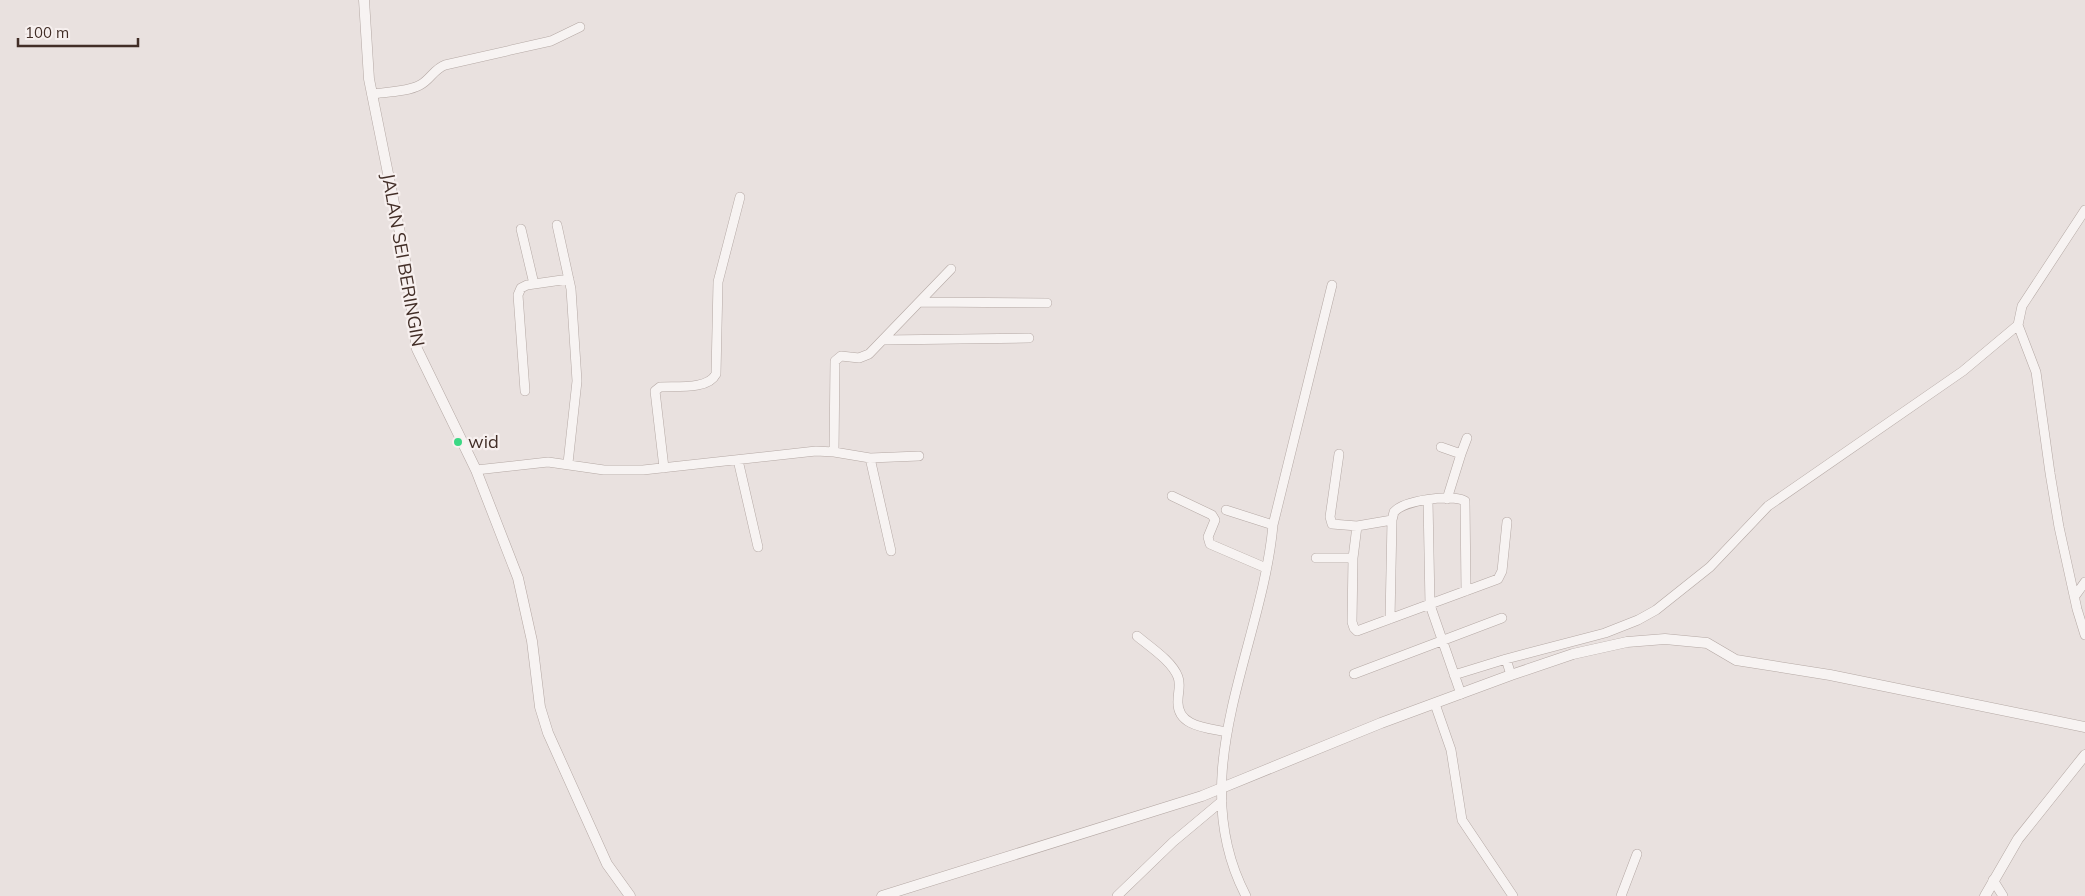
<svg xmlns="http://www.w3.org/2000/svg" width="2085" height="896" font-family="Mulish,sans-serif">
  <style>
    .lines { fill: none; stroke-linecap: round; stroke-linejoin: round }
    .minor-casing { stroke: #b4a8a4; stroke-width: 10 }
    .tertiary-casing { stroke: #b4a8a4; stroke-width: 11 }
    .minor { stroke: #f7f3f2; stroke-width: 9 }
    .tertiary { stroke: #f7f3f2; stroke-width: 10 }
    .poi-dot { fill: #3bd884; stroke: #f7f0ef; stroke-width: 2 }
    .labels { text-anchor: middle; stroke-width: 4.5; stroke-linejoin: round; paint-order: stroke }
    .street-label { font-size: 18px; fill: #422e27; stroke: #f7f0ef }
    .poi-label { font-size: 18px; fill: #422e27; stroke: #f7f0ef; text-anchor: start }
  </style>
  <rect width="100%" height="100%" fill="#e9e1df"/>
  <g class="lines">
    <defs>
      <path id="minor" d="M372 94C386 92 407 92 420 85 430 80 434 69 445 65L551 41 580 27
        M2085 210 2022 306 2018 325 2036 372 2050 473 2059 527 2077 609 2085 635
        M557 225 571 289 577 381 568 463
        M521 229 534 284
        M920 302 1047 303
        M884 340 1029 338
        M525 391 518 295 521 288 527 285 569 279
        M1441 447 1461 454 1447 499
        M834 452 870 458 919 456
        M1339 454 1330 517 1332 524 1357 526 1392 520
        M1461 454 1467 438
        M870 458 891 551
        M738 460 758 547
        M664 468 655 391 660 387C676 386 708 390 716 374L718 282 740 197
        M476 470 548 462 604 470H643L816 451 834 452 835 361 841 356 859 358 869 354 951 269
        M1172 496 1212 515 1215 520 1208 537 1210 544 1266 568
        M1428 500 1430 605 1461 694
        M1226 510 1273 525C1262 648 1182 774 1246 896
        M1273 525 1332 285
        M1357 526 1353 558 1352 622 1354 628 1357 631 1498 579 1502 571 1507 522
        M1316 558H1353
        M2075 596 2085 582
        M1390 619 1392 520 1394 512C1404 500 1451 494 1465 501L1466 591
        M1137 636C1150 647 1172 661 1178 677 1181 685 1178 692 1178 700 1176 727 1208 728 1227 732
        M1506 659 1605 633 1638 620 1656 610 1710 567 1768 506 1963 371 2018 325
        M1354 674 1502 618
        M1454 675 1506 659 1511 675
        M1435 704 1451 750 1462 820 1513 896
        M1993 880 2003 896
        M1117 896 1173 842 1222 801
        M1621 896 1637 854"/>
      <path id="tertiary" d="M364 0 369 79 404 253 417 349 476 470 518 578 532 641 540 707 548 733 607 864 630 896
        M882 896 1202 796 1381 723 1511 675 1573 654 1627 642 1665 639 1707 643 1736 660 1830 675 2085 727
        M1985 896 2018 839 2085 755"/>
    </defs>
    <use href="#minor" class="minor-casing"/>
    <use href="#tertiary" class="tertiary-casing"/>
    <use href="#minor" class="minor"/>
    <use href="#tertiary" class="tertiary"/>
  </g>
  <circle class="poi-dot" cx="458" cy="442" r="5"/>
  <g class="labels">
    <g class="street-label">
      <text transform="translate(403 260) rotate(80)" y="6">JALAN SEI BERINGIN</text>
    </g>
    <g class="poi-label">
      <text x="468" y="448">wid</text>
    </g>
  </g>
  <path d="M18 38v8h120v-8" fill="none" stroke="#422e27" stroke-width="2.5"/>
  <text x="25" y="38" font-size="15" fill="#422e27" stroke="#f7f0ef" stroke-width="4" paint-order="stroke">100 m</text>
</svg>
